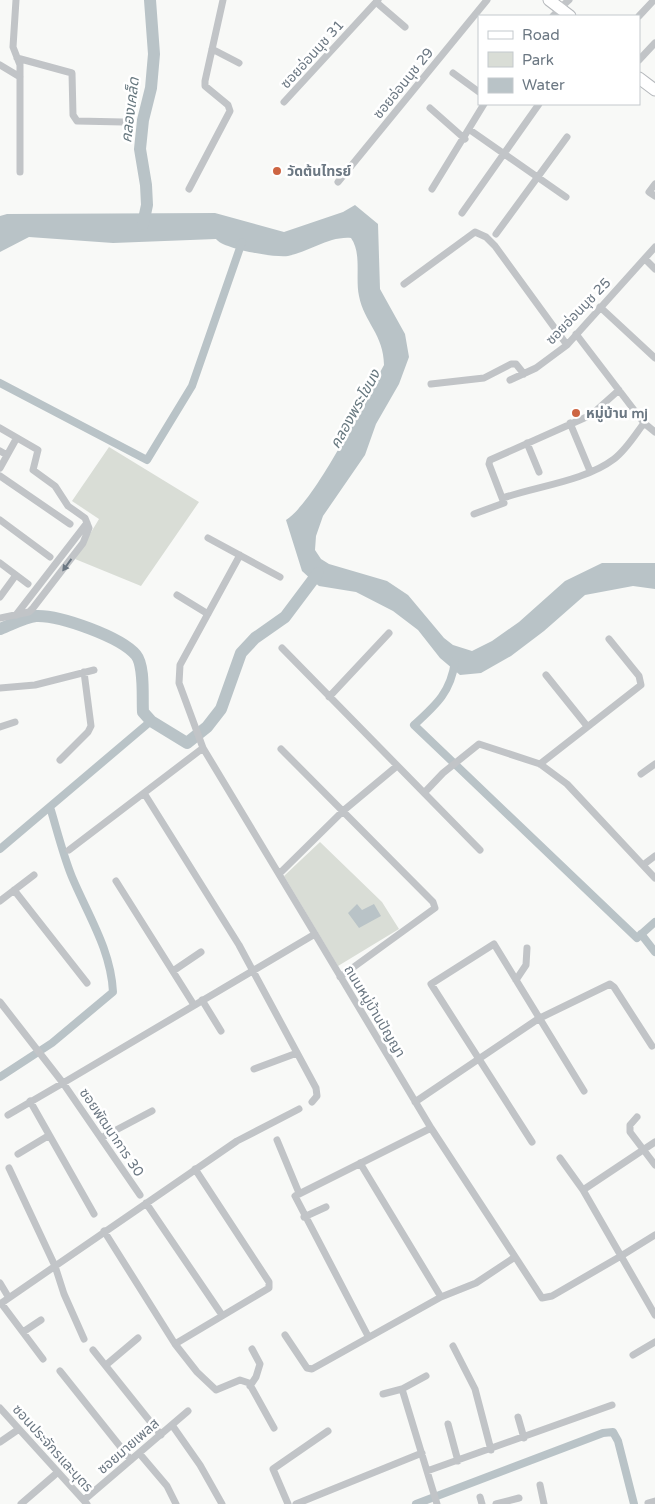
<svg xmlns="http://www.w3.org/2000/svg" width="655" height="1504" font-family="'Varela Round','Noto Sans Thai',sans-serif">
  <style>
    .green { fill: #d9ddd6 }
    .water { fill: #b9c3c7 }
    .lines { fill: none; stroke-linecap: round; stroke-linejoin: round }
    .canal { stroke: #b9c3c7; stroke-width: 8 }
    .river { stroke: #b9c3c7; stroke-width: 12 }
    .primary-casing { stroke: #b5b8bc; stroke-width: 13 }
    .minor { stroke: #c1c4c7; stroke-width: 7 }
    .primary { stroke: #fff; stroke-width: 11 }
    .oneway { fill: #6c7883 }
    .poi-dot { fill: #cd6542; stroke: #fff; stroke-width: 2 }
    .labels { text-anchor: middle; stroke-width: 5; stroke-linejoin: round; paint-order: stroke }
    .street-label { font-size: 14px; fill: #6c7883; stroke: #fff }
    .poi-label { font-size: 14px; font-weight: bold; fill: #6c7883; stroke: #fff; text-anchor: start }
    .water-label { font-size: 15px; font-style: italic; fill: #67787f; stroke: #fff }
  </style>
  <rect width="100%" height="100%" fill="#f8f9f7"/>
  <path class="green" d="M109 447 199 502 141 586 75 559 99 519 72 501Z
    M320 842 382 902 399 929 338 966 284 876Z"/>
  <path class="water" d="M355 205 378 224 380 289 405 334 409 357 399 384 376 424 365 455 323 516 316 536 315 550 321 559 329 564 387 581 408 595 444 638 453 645 472 651 492 641 519 622 565 581 602 563H655V589L633 586 585 595 544 631 511 656 481 673 460 675 440 658 418 630 393 611 356 592 319 586 313 581 302 571 286 520C315 502 365 400 384 365 384 335 364 322 359 296 355 278 362 253 351 238 329 236 309 252 288 256 275 258 223 249 216 239L113 243 29 237 0 252V216L7 214 215 213 284 232 343 212Z
    M357 904 362 910 374 904 381 916 359 928 348 913Z"/>
  <g class="lines">
    <path class="canal" d="M0 383 147 460 192 386 242 242
      M455 661C451 692 436 705 414 725L637 938 655 922
      M0 849 151 721
      M641 934 655 952
      M0 1077 52 1043 113 992C111 950 88 915 72 877 63 855 57 830 50 807
      M416 1504 603 1433 613 1432 618 1441 634 1504"/>
    <path class="river" d="M143 224 147 205 146 185 140 149 143 120 151 88 154 54 150 0
      M0 629C11 625 25 617 36 616 60 615 121 637 136 655 145 666 142 698 143 712L151 721 187 743 207 727 221 709 241 653 255 638 285 617 318 573"/>
    <defs>
      <path id="primary" d="M549 0 570 16
        M639 78 655 90"/>
    </defs>
    <use href="#primary" class="primary-casing"/>
    <path class="minor" d="M16 0 13 47 20 65V172
      M376 2 405 27
      M560 8 569 0
      M553 16 556 13
      M639 16 654 0
      M212 49 239 63
      M17 58 72 73 73 115 77 121 123 122
      M639 60 655 43
      M0 65 20 77
      M453 73 479 92
      M284 102 378 0
      M430 108 465 139
      M470 130 566 197
      M338 182 487 0
      M655 184 649 192 655 196
      M189 189 230 111 228 105 205 86V81L223 0
      M432 189 484 104
      M462 213 539 104
      M496 234 567 137
      M645 259 655 269
      M404 284 475 232 486 237 495 246 567 345
      M600 307 655 358
      M510 380 536 368 567 345 655 247
      M431 384 484 378 511 364H516L524 374
      M570 423 590 471
      M644 423 655 432
      M0 428 38 450 33 470 55 486 68 506 85 518 89 528 83 543 33 608 29 612 0 618
      M527 443 539 472
      M0 451 7 455
      M0 468 15 441
      M0 476 70 524
      M503 498C538 486 585 481 614 459 626 450 635 435 644 423L576 334
      M474 514 504 503 489 464 490 460 591 415 619 390
      M0 520 50 557
      M208 538 280 577
      M240 555 180 665 179 683 203 748 315 934
      M0 563 28 584
      M177 595 208 614
      M0 597 16 575
      M16 615 87 523
      M282 648 480 850
      M546 675 587 726
      M0 688 35 685 94 670
      M329 697 389 633
      M0 727 15 722
      M281 749 433 902 435 908 340 977
      M60 760 88 732 91 726 84 672
      M540 764 641 685 639 676 609 639
      M641 774 655 764
      M144 793 239 945 316 1088 317 1096 312 1102
      M424 793 443 773 479 744 540 764 567 784 655 878
      M69 850 203 748
      M643 865 655 856
      M279 874 343 811 397 766
      M116 881 194 1005
      M14 890 87 983
      M0 901 34 875
      M173 971 201 952
      M516 980 526 965 527 948
      M202 1000 221 1031
      M0 1002 63 1083 315 934 431 1128 542 1298 552 1296 621 1256 655 1315
      M254 1069 297 1053
      M30 1101 94 1214
      M415 1102 538 1019 610 984 614 987 652 1046
      M8 1115 63 1083 140 1195
      M637 1117 630 1125V1132L655 1165
      M101 1138 152 1111
      M277 1140 299 1193
      M532 1142 431 984 494 944 584 1091
      M18 1154 48 1136
      M560 1158 583 1190 621 1256 655 1235
      M360 1163 441 1297
      M9 1168 55 1266 64 1294 84 1339
      M583 1190 655 1142
      M146 1203 222 1315
      M304 1217 326 1207
      M104 1231 175 1344 197 1372 216 1390 240 1380 249 1383 274 1428
      M0 1283 9 1298
      M1 1303 43 1359
      M0 1304 237 1141 299 1109
      M23 1332 41 1320
      M285 1335 307 1368 312 1369 441 1297 476 1283 515 1257
      M368 1336 295 1196 431 1128
      M175 1344 269 1288V1282L195 1169
      M453 1346 475 1389 491 1450
      M93 1350 161 1435
      M633 1355 655 1342
      M106 1365 138 1338
      M60 1371 131 1460
      M250 1386 256 1377 260 1364 252 1349
      M402 1389 426 1376
      M383 1394 402 1389 437 1504
      M0 1408 87 1504
      M518 1417 524 1438
      M448 1424 458 1461
      M172 1425 200 1465 222 1504
      M0 1442 19 1429
      M139 1453 167 1486 176 1504
      M427 1471 612 1405
      M540 1485 544 1504
      M480 1497 482 1504
      M84 1500 188 1411
      M648 1503 655 1501
      M21 1504 58 1472
      M288 1504 273 1469 328 1431
      M296 1504 422 1453
      M496 1504 519 1498"/>
    <use href="#primary" class="primary"/>
  </g>
  <defs><path id="oneway-solid" d="M-6-.8H1V-3.2L6.5 0L1 3.2V.8H-6Z" transform="scale(1.25)"/></defs>
  <use class="oneway" href="#oneway-solid" transform="translate(67 565) rotate(126)"/>
  <g class="poi-dot">
    <circle cx="277" cy="171" r="5"/>
    <circle cx="576" cy="413" r="5"/>
  </g>
  <g class="labels">
    <g class="street-label">
      <text transform="translate(312 54) rotate(-48)" y="5">ซอยอ่อนนุช 31</text>
      <text transform="translate(403 83) rotate(-51)" y="5">ซอยอ่อนนุช 29</text>
      <text transform="translate(578 311) rotate(-46)" y="5">ซอยอ่อนนุช 25</text>
      <text transform="translate(375 1011) rotate(59)" y="5">ถนนหมู่บ้านปัญญา</text>
      <text transform="translate(112 1132) rotate(56)" y="5">ซอยพัฒนาการ 30</text>
      <text transform="translate(128 1446) rotate(-41)" y="5">ซอยมายเพลส</text>
      <text transform="translate(53 1448) rotate(48)" y="5">ซอนประจักรและบุตร</text>
    </g>
    <g class="poi-label">
      <text x="287" y="176">วัดต้นไทรย์</text>
      <text x="586" y="418">หมู่บ้าน mj</text>
    </g>
    <g class="water-label">
      <text transform="translate(130 110) rotate(-83)" y="5">คลองเคล็ด</text>
      <text transform="translate(355 409) rotate(-61)" y="5">คลองพระโขนง</text>
    </g>
  </g>
  <rect x="478" y="15" width="162" height="90" fill="#ffffff" stroke="#c4c9cd"/>
  <rect x="488" y="31" width="25" height="8" fill="#ffffff" stroke="#c4c9cd"/>
  <text x="522" y="40" font-size="15" fill="#6c7883">Road</text>
  <rect x="488" y="52" width="25" height="15" fill="#d9ddd6" stroke="#c4c9cd"/>
  <text x="522" y="65" font-size="15" fill="#6c7883">Park</text>
  <rect x="488" y="78" width="25" height="15" fill="#b9c3c7" stroke="#c4c9cd"/>
  <text x="522" y="90" font-size="15" fill="#6c7883">Water</text>
</svg>
